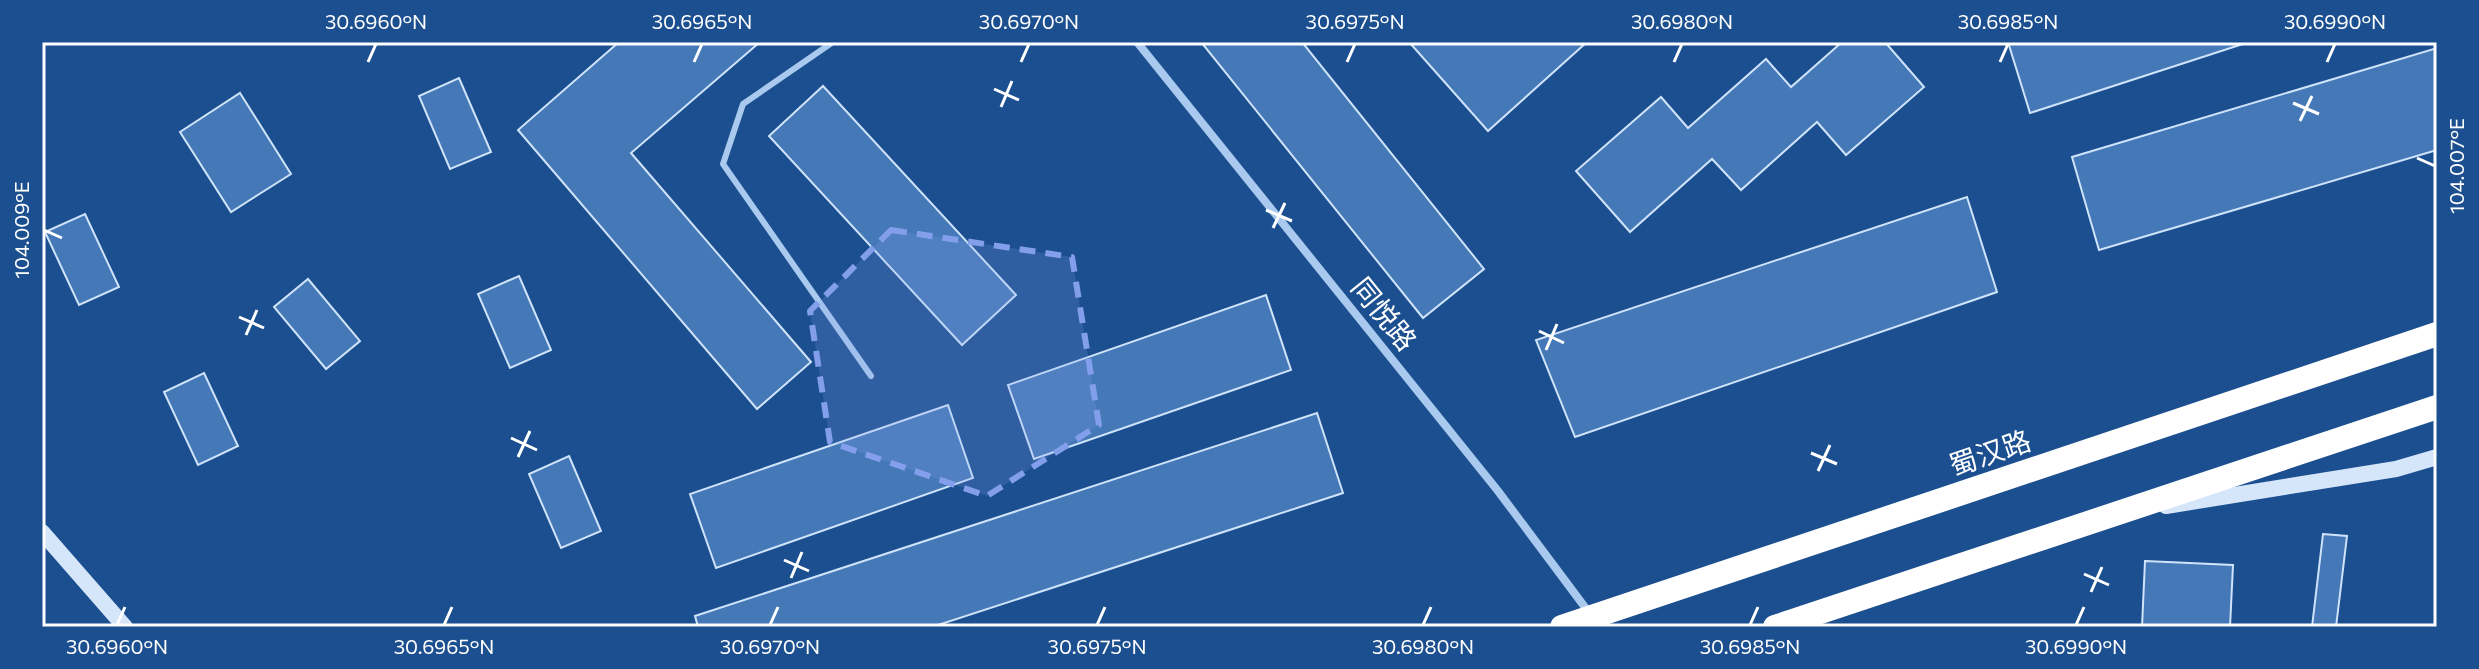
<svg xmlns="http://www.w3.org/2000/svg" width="2479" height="669" font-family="Commissioner,'Noto Sans SC',sans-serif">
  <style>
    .building { fill: #4478b7; stroke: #cfe3fa; stroke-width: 2 }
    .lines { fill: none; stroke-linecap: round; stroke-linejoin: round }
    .lane { stroke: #a9c9ee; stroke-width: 6 }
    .street { stroke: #a9c9ee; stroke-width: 8 }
    .secondary { stroke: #d6e6fa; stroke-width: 16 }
    .highway { stroke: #fff; stroke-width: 24 }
    .marked { fill: #839eea; fill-opacity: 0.2; stroke: #839eea; stroke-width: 6; stroke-dasharray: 16 10; stroke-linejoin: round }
    .ticks { fill: none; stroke: #fff; stroke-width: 3 }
    .labels { text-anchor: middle; stroke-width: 6; stroke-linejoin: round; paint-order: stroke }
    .street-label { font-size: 28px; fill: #fff; stroke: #1b4f8f }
    .neatline { fill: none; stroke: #fff; stroke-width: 3 }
    .ticks-label { font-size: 20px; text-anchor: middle; fill: #fff }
  </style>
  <rect width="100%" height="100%" fill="#1b4f8f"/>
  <path class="building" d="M619 42H760L631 153 811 362 757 409 518 130Z
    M1201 42H1302L1484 269 1423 318Z
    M1409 42H1587L1488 131Z
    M1842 42H1885L1924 87 1846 155 1817 122 1741 190 1712 159 1630 232 1576 171 1661 97 1688 128 1766 59 1791 87Z
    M2008 42H2249L2030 113Z
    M2437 48V150L2099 250 2072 157Z
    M459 78 491 152 450 169 419 96Z
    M823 86 1016 295 962 345 769 136Z
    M240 93 291 174 231 212 180 132Z
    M1967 197 1997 292 1575 437 1536 340Z
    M85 214 119 287 79 305 45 232Z
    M519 276 551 350 510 368 478 294Z
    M308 279 360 341 326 369 274 307Z
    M1266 295 1291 370 1034 459 1008 385Z
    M204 373 238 446 198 465 164 392Z
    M948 405 973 478 716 568 690 494Z
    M1317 413 1343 493 932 627H698L695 616Z
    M569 456 601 531 561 548 529 474Z
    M2323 534 2347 536 2336 627H2312Z
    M2145 561 2233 565 2230 627H2142Z"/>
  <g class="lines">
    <path class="lane" d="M833 42 743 104 723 164 871 376"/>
    <path class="street" d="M1137 42 1498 491 1590 614"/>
    <path class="secondary" d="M2166 506 2396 469 2437 457
      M42 532 125 627"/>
    <path class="highway" d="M1562 627 2437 334
      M1775 627 2437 407"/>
  </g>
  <path class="marked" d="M891 230 1072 257 1099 425 987 496 830 442 810 311Z"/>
  <path class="ticks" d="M368 62 376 44M694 62 702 44M1021 62 1029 44M1347 62 1355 44M1674 62 1682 44M2000 62 2008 44M2327 62 2335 44M994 89 1019 100M2293 103 2319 114M1001 107 1012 81M2300 121 2312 96M2417 158 2435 166M1266 210 1292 221M1273 228 1285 203M44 230 62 238M239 317 264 328M1539 331 1564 343M246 335 257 310M1546 350 1557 324M511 438 537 450M1811 453 1837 464M518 457 530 431M1818 471 1830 445M784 560 809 571M2084 574 2109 585M791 578 802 552M2091 592 2102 567M117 625 125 607M444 625 452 607M770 625 778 607M1097 625 1105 607M1423 625 1431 607M1750 625 1758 607M2076 625 2084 607"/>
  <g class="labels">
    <g class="street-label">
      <text transform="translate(1384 314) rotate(51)" y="10">同悦路</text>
      <text transform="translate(1990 453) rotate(-19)" y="10">蜀汉路</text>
    </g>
  </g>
  <rect width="2479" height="669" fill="none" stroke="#1b4f8f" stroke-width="88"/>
  <rect x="44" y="44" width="2391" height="581" class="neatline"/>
  <g class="ticks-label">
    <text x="376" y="29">30.6960°N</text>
    <text x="702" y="29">30.6965°N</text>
    <text x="1029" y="29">30.6970°N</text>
    <text x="1355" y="29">30.6975°N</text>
    <text x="1682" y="29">30.6980°N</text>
    <text x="2008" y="29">30.6985°N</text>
    <text x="2335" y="29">30.6990°N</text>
    <text transform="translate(2457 166) rotate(-90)" y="7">104.007°E</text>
    <text transform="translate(22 230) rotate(-90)" y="7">104.009°E</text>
    <text x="117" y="654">30.6960°N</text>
    <text x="444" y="654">30.6965°N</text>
    <text x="770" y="654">30.6970°N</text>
    <text x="1097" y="654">30.6975°N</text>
    <text x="1423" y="654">30.6980°N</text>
    <text x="1750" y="654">30.6985°N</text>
    <text x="2076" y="654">30.6990°N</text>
  </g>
</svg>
